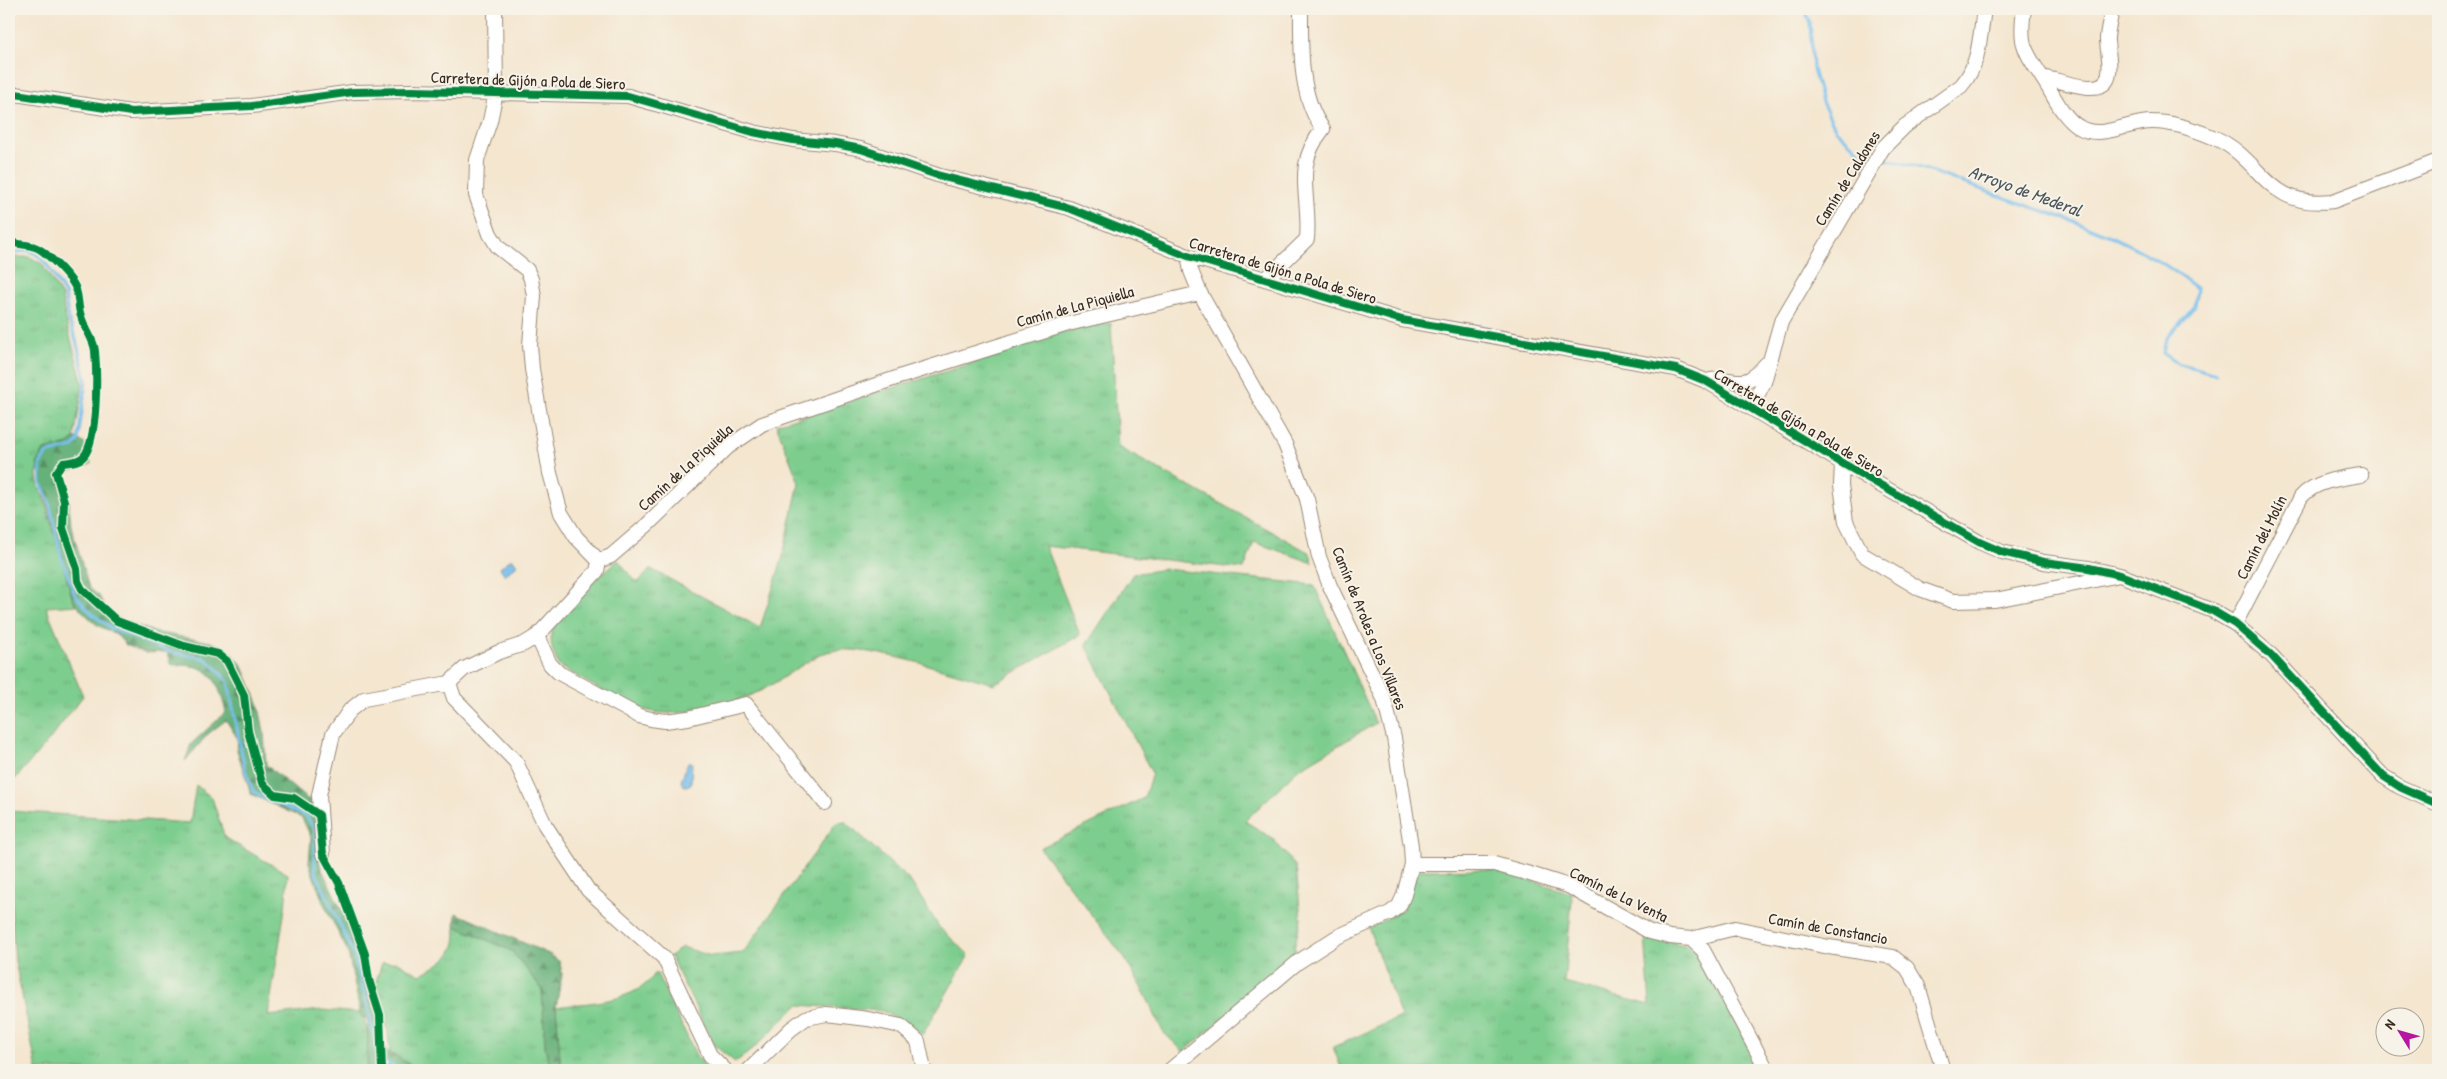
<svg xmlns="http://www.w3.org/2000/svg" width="2447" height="1079" font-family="'Patrick Hand',sans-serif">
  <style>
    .grass { fill: url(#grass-tufts); stroke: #5c7c56 }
    .forest { fill: url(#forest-firs); stroke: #506d4c }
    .water { fill: #74beed; stroke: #587486 }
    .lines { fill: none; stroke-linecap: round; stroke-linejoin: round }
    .stream { stroke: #74beed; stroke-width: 3 }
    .minor-casing { stroke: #988876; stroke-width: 16 }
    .minor { stroke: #fff; stroke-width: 14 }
    .cycleway-casing { stroke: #f7f3e8; stroke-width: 11 }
    .cycleway { stroke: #00873e; stroke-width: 8 }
    .labels { text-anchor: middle; stroke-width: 4; stroke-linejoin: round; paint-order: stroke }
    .street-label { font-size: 16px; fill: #3b2a1e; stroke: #f7f3e8 }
    .water-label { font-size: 18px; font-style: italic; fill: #4c565c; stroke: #f7f3e8 }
  </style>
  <defs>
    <pattern id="grass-tufts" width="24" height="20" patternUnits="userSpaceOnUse" patternTransform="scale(1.25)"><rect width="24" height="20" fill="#7dcd8e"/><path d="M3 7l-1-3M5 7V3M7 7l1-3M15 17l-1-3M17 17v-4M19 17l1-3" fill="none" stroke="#6db07a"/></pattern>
    <pattern id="forest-firs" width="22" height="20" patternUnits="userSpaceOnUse" patternTransform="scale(1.25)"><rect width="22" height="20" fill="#66b079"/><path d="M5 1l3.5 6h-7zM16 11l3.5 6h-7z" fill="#558f63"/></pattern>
  </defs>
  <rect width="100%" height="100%" fill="#f7f3e8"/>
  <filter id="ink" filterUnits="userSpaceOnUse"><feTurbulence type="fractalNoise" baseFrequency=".02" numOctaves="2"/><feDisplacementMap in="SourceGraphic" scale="10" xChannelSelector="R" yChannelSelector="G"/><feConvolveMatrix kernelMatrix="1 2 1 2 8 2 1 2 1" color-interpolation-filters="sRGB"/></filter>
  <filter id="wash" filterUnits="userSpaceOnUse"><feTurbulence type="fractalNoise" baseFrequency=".0096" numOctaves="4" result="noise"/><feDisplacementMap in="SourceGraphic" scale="20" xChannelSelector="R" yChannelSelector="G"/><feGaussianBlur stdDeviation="1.12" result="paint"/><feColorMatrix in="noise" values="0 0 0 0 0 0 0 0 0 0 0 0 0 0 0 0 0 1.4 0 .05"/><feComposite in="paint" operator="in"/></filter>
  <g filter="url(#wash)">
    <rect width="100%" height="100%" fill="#f4e6cf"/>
    <path class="grass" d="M9 257H30L42 264 62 296 65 318 83 384 74 439 69 444 44 450C34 470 35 480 45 501L72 597 78 605 46 607 83 696 46 744 9 786Z
      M1111 323 1118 447 1310 553 1313 563 1254 542 1244 569 1045 546 1080 635 994 684C958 674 864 643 831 651 812 655 781 681 762 690 736 703 684 717 655 712 627 708 585 680 559 666 554 655 549 644 552 632 555 615 603 573 618 560L637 583 651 569 760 628 782 560 799 483 776 424 973 363 1062 332Z
      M1165 569 1314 585 1376 723 1297 770 1245 821 1273 839 1296 867 1301 919 1294 947 1298 953 1184 1052 1163 1032 1146 996 1124 957 1040 848 1144 798 1152 773 1086 645 1133 574Z
      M196 785 212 798 225 838 288 874 285 908 268 1016 322 1010 363 1013 370 1047 367 1070H37L15 961 9 876V811L190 823Z
      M846 822 911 882 939 927 969 955 923 1034 882 1011 799 1005C777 1022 759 1048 735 1062L715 1046 670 956 682 947 711 956 743 953 836 823Z
      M1495 869 1571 893 1572 900 1564 983 1650 1005 1645 935 1685 945 1697 952 1762 1070H1342L1333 1047 1401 1017 1369 929 1403 909 1418 870Z
      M455 926 512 951 542 989 546 1051 552 1070H414L390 1053 388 1031 373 991 382 963 397 962 420 975C442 963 460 954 455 926Z
      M656 972 697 1057 711 1070H561L556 1007C589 1002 638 1003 656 972Z"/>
    <path class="forest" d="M75 437 86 445 91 464 66 472 71 526 89 588 99 596 105 607 115 617 154 632 210 642 226 648 242 664 258 703 264 731 266 765 307 799 327 802 325 819 317 849 321 868 356 939 362 974 378 1019V1042L390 1053 420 1070H388V1065L387 1070H367L368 1020 361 1016 348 952 323 902 309 863 311 837 302 818 251 794 237 750 238 739 226 720 208 734 185 761 191 744 226 712C216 675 211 664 171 665L167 652 145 653 126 645 116 634 97 625 76 605 72 597 37 464 44 450 69 444Z
      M456 913 549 954 560 962 562 975 556 1007 561 1070H551L545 1046 542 989 512 951 455 926Z"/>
    <path class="water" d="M512 558 517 565 505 575 500 568Z
      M688 762H692L691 784 686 786 683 785 681 781Z"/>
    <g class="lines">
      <path class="stream" d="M1804 9 1810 23 1813 69 1822 102 1836 130 1866 158H1872
        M1881 159C1912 162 1950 179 1980 189 2054 216 2137 236 2197 289L2195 306 2166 339 2163 353 2177 363 2216 374
        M9 251 15 253 27 250 37 255 47 265 65 294 68 318 76 340 86 381 78 441 73 447 46 454 40 465 41 483 49 501 61 557 75 595 91 613 111 628 170 652 204 658 215 667 228 682 245 770 253 791 262 797 306 816 315 830V871L354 955 368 1007 379 1060 377 1070
        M379 1060 402 1070"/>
    </g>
  </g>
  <g filter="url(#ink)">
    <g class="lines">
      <defs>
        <path id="minor" d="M495 9 496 92 490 121 477 160 476 195 490 234 498 247 527 270 531 279 534 296 530 345 532 369 550 473 561 513 576 537 599 561
          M2024 9C2019 45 2024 49 2043 79 2054 95 2062 117 2079 127 2101 141 2129 121 2153 122 2173 122 2196 130 2215 138 2264 160 2265 209 2333 201L2438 161
          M2042 77C2057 80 2073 86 2088 87 2120 89 2107 57 2107 39 2107 30 2111 18 2112 9
          M9 93 131 112 252 106 353 92 412 91 628 96 753 132 793 140 835 144 861 149 940 176 1069 208 1188 256 1402 320 1676 369 1706 381 1842 463 1979 542 2002 552 2044 562 2089 568 2120 575 2213 611 2235 624 2271 655 2383 776 2400 787 2438 804
          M1266 279 1307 239C1311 194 1292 168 1323 129 1299 97 1301 47 1301 9
          M1706 381C1736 373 1741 395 1766 364
          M1751 408 1764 382 1781 322 1883 148 1905 126 1961 86C1980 65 1980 35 1984 9
          M1842 463 1841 485 1846 522 1862 554 1920 589 1953 601 1995 600 2115 576
          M2235 624 2301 497C2315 481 2341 478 2361 475
          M537 636 550 664 559 673 639 716 651 719 665 721 688 718 746 704 825 803
          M449 683 454 698 516 762 545 825 588 890 664 958 710 1055 725 1070
          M323 854 319 795 333 734 350 710 364 699 449 683 464 669 499 652 524 644 537 636 597 571 599 561 611 556 647 525 728 447 762 424 902 376 1068 324 1200 293
          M1412 864H1494L1530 874 1568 886 1650 932 1670 937 1691 939 1703 950 1767 1070
          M1691 939 1735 928 1829 947 1893 957 1907 968 1918 986 1943 1070
          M749 1070 791 1029 806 1018 827 1014 868 1019 901 1026 918 1041 924 1070
          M1170 1070 1298 962 1337 937 1390 913 1399 906 1404 895 1412 864 1411 846 1394 738 1384 699 1330 586 1319 557 1307 499 1285 444 1200 293 1191 271 1188 256"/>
      </defs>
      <use href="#minor" class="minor-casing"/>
      <use href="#minor" class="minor"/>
      <defs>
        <path id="cycleway" d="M9 93 131 112 252 106 353 92 412 91 628 96 753 132 793 140 835 144 861 149 940 176 1069 208 1188 256 1402 320 1676 369 1706 381 1842 463 1979 542 2002 552 2044 562 2089 568 2120 575 2213 611 2235 624 2271 655 2383 776 2400 787 2438 804
          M9 241C17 245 26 244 35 247 45 250 67 274 73 283 80 293 77 306 81 316 84 328 94 339 95 351 97 373 98 439 84 456 79 462 70 462 63 463L56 473 64 501 63 528 77 569 78 581 82 589 117 621 184 646 218 654 227 661 244 695 248 731 262 783 275 795 294 798 319 815 323 854 339 883 365 954 369 980 380 1015 382 1070"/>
      </defs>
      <use href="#cycleway" class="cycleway-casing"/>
      <use href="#cycleway" class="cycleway"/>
    </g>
  </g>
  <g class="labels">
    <g class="street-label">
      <text transform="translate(528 80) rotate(2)" y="6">Carretera de Gijón a Pola de Siero</text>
      <text transform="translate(1847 178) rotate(-58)" y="6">Camín de Caldones</text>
      <text transform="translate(1283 270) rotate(17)" y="6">Carretera de Gijón a Pola de Siero</text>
      <text transform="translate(1075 306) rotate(-15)" y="6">Camín de La Piquiella</text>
      <text transform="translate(1799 422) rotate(31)" y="6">Carretera de Gijón a Pola de Siero</text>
      <text transform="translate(685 467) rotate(-42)" y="6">Camín de La Piquiella</text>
      <text transform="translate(2261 537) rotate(-63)" y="6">Camín del Molín</text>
      <text transform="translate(1370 628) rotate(68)" y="6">Camín de Aroles a Los Villares</text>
      <text transform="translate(1619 894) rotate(26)" y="6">Camín de La Venta</text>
      <text transform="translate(1828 928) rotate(10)" y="6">Camín de Constancio</text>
    </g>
    <g class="water-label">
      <text transform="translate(2025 191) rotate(20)" y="6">Arroyo de Mederal</text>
    </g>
  </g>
  <rect width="2447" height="1079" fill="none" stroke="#f7f3e8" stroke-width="30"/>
  <g transform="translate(2400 1032) rotate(307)"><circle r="24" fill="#f7f3e8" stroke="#aca397"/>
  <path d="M0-4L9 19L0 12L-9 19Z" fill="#b5179e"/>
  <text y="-8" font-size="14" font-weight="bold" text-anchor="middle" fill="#3b2a1e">N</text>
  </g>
</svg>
